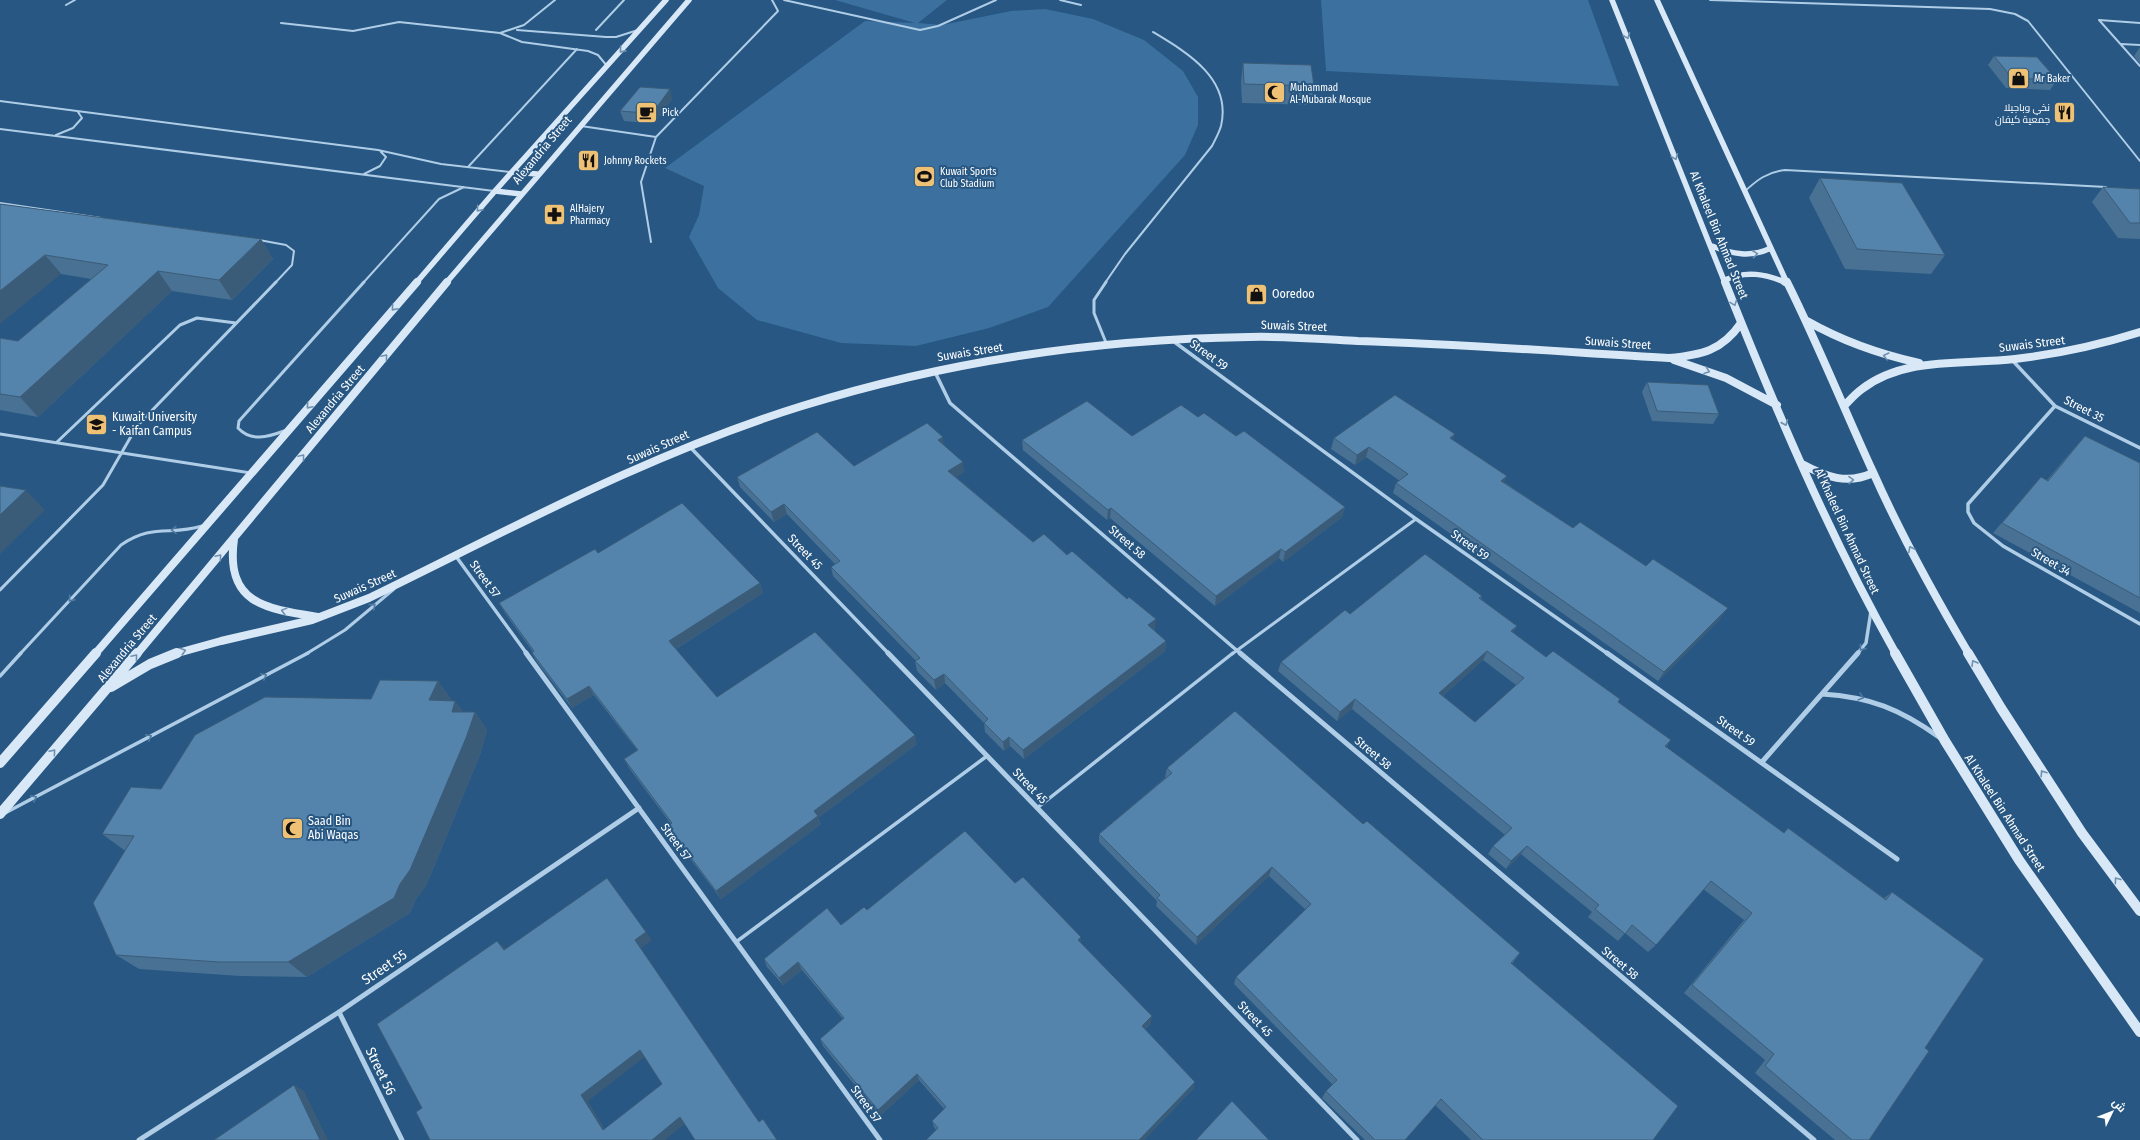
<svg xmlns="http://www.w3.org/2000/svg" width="2140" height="1140" font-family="'Fira Sans Condensed',Cairo,sans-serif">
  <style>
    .green { fill: #3c719f }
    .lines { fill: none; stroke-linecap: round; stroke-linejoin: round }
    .lane-far2 { stroke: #afcde6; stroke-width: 2 }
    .lane-far1 { stroke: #afcde6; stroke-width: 3 }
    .lane { stroke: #afcde6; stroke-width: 3.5 }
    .street-far1 { stroke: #afcde6; stroke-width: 3.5 }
    .street { stroke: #afcde6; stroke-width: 5 }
    .secondary-far2 { stroke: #d9e8f6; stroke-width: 5.5 }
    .secondary-far1 { stroke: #d9e8f6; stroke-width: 8 }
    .secondary { stroke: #d9e8f6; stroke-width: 10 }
    .wall { fill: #487194; fill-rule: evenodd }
    .shaded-wall { fill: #3b5c78 }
    .building { fill: #5483ac; stroke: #3b5c78; fill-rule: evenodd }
    .oneway { stroke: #6e91b0 }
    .oneway2 { stroke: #507aa0 }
    .labels { text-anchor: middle; stroke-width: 4; stroke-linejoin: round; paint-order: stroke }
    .far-poi-label { font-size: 10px; fill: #fff; stroke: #275782; text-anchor: start }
    .street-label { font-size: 12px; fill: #fff; stroke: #275782 }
    .poi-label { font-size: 12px; fill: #fff; stroke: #275782; text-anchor: start }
    .near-street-label { font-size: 14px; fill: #fff; stroke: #275782 }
  </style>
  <rect width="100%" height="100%" fill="#275782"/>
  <path class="green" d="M835 0H947L918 23 942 25 1011 11 1045 9 1093 19 1144 40 1183 71 1198 97V125L1185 155 1048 307 989 328 916 346 841 343 757 320 718 288 689 237 699 215 704 186 665 168 865 21 915 23Z
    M1321 0H1588L1619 86 1326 71Z"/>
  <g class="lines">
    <path class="lane-far2" d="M784 0 920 30 938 26 996 0
      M1060 0 1081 5
      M1710 0 1990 9 2015 14 2028 21 2140 161
      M66 5 75 0
      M2099 20 2140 66
      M2099 20 2140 23
      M281 23 353 31 399 22 500 33 524 25 555 0
      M517 30 606 37H616L638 30
      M596 30 624 0
      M500 33 522 42 588 51 598 55 607 66
      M2121 44 2140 45
      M0 101 378 150 441 164 511 172
      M581 126 656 137
      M0 129 494 191
      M56 135 73 128 82 118 78 112
      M468 167 577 49
      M364 174 380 166 386 157 381 152
      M1744 192C1757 180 1767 172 1785 170L2106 187
      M0 203 101 218
      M259 240 286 245 294 251 292 265 275 283
      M651 242 641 182 656 137 778 11 772 0
      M363 283 439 199 464 187
      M1105 283 1125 254 1212 146C1215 140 1219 133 1221 126 1232 79 1188 53 1153 32"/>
    <path class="lane-far1" d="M1106 282 1094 300V313L1107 345
      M284 431C268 437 251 442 238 428L239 421 364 282
      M0 434 251 473
      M57 442 180 325 197 318 236 323
      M0 590 103 485 137 426 276 282
      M20 654 121 545C153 523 170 536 202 526
      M306 654 345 630 394 589
      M1232 654 1416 519"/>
    <path class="lane" d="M0 676 21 653
      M1037 808 1233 653
      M5 813 308 653
      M736 942 987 756"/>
    <path class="street-far1" d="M1173 341 1416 519 1608 654
      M2012 360 2055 406 2140 448
      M934 370 950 403 1241 654
      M2055 406 1968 504V512L1974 523 2003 546 2140 624
      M689 446 889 654
      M455 555 527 654
      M1857 654 1866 643 1871 611"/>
    <path class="street" d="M526 653 880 1140
      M888 653 1357 1140
      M1240 653 1814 1140
      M1607 653 1897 859
      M1822 694C1870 697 1900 709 1939 737
      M1762 762 1858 653
      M339 1012 402 1140
      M139 1140 339 1012 639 808"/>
    <path class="secondary-far2" d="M1612 0 1725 283
      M1657 0 1787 283
      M513 172 537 174
      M495 191 521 194
      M1712 246C1732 254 1751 258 1771 248
      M1725 280C1746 270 1766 274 1787 283
      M416 283 495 191 666 0
      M446 283 689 0"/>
    <path class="secondary-far1" d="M1725 282C1775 408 1829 535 1896 654
      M1785 282 1787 283
      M1787 282C1818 344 1844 409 1873 472 1901 535 1934 595 1969 654
      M1807 321C1842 341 1879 354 1919 363
      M1674 360 1726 378 1777 405
      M1844 406C1850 400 1855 394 1862 389 1905 356 1964 365 2015 359 2057 354 2099 345 2140 332
      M1802 464C1826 477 1847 485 1873 473
      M234 539C225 604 266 609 319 617
      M95 654 417 282
      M137 654 447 282
      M174 654 221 641 312 620 369 598C511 529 650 453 802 406 947 361 1098 339 1249 337 1286 336 1322 339 1358 341 1462 344 1565 352 1669 358 1701 355 1722 351 1741 323"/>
    <path class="secondary" d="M1895 653 1945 741 2019 860 2140 1032
      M1968 653 2001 708 2082 833 2140 911
      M111 687 150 664 177 653
      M0 763 96 653
      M0 814 137 653"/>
  </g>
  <path class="wall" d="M2140 47V64L2134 56Z
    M1994 56 2057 80 2050 90 2006 88 1988 65Z
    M1243 63 1314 86 1311 105 1242 103 1241 82Z
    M672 99 656 121 648 123 624 121 620 111Z
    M1820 178 1945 255 1931 274 1845 269 1809 198Z
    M2103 187 2140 189V239L2118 238 2092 202Z
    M0 204 261 239 273 259 232 300 172 291 38 417 0 410V338L18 341 91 279 61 274Z
    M1647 382 1719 414 1713 424 1652 421 1642 392Z
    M1198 417 1236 436 1345 507 1342 517 1283 562 1279 558 1215 606 1110 518 1107 520 1023 450 1022 440 1132 436Z
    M2085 436 2140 463V613L1993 533 2032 487 2041 477 2047 480 2076 446Z
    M1334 438 1453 441 1504 482 1573 528 1721 618 1658 681 1393 493 1396 483 1400 481 1366 457 1355 465 1331 449Z
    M944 445 964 472 956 477 1033 542 1155 629 1154 630 1166 641 1165 651 1024 759 1010 746 1004 751 985 732 984 723 945 683 936 690 917 671 915 661H916L833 576 831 567 835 564 787 514 774 522 740 487 737 477 854 466Z
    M598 553 760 583 763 593 676 649 717 697 917 744 818 818 821 824 721 899 672 835 667 826 671 824 629 768 624 759 637 750 594 695 572 708 537 662 532 653 533 652 505 613 499 603Z
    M1482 596 1481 599 1517 626 1513 633 1546 657 1618 702 1671 740 1666 747 1784 833 1788 828 1884 898 1892 892 1925 1048 1869 1140H1835L1755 1073 1765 1060 1684 993 1744 920 1703 889 1656 945 1648 952 1625 933 1618 941 1588 917 1592 912 1521 854 1506 869 1488 854 1493 846 1505 835 1352 709 1337 721 1278 671 1281 662 1350 614ZM1483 660 1516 685 1475 722 1443 696Z
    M438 681 451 699 450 701H455L463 712H475L487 730 480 755 426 886 416 899 410 913 307 977 240 976 139 969 116 955 125 850H124L102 834 161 789 371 699Z
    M1167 768 1363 824 1520 953 1512 964 1653 1140H1471L1435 1105 1405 1140H1365L1322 1098 1326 1091 1333 1085 1234 984 1236 977 1306 910 1269 876 1196 945 1156 906 1157 901 1099 842V834L1166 777H1165Z
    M1015 883 1081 943 1151 1023 1145 1029 1194 1088 1144 1140H926L936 1130 934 1127 932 1121 944 1109 919 1080 880 1116 823 1046 820 1039 843 1019 802 970 783 985 767 967 764 959 841 925 867 910Z"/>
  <path class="shaded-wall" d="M670 89 672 99 656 121 648 123 645 113Z
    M261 239 273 259 232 300 219 280Z
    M45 255 61 274 0 324V291Z
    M158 271 172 291 38 417 20 397Z
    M1455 434 1452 444 1450 438Z
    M943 437 944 448 938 440Z
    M1369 447 1366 457 1355 465 1357 455Z
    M963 462 964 472 950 481 948 471Z
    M1507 476 1503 486 1501 481Z
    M26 490 45 510 0 554V515Z
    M784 504 787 514 774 522 771 512Z
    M1345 507 1342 517 1283 562 1285 552Z
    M1111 508 1110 518 1107 520 1108 510Z
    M1281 549 1279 558 1215 606 1216 596Z
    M760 583 763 593 674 650 669 641Z
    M1728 608 1721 618 1658 681 1664 672Z
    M1156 619 1155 629 1147 635 1148 625Z
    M1517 626 1512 635 1511 631Z
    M1166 641 1165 651 1024 759 1023 750Z
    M1487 651 1483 660 1435 703 1439 693Z
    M944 674 945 683 936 690 934 680Z
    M438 681 451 699 443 718 429 700Z
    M589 686 594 695 572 708 567 699Z
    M1355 699 1352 709 1337 721 1340 712Z
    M455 701 468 719 452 712Z
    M475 712 487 730 480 755 426 886 416 899 410 913 307 977 288 962Z
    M915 735 917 744 818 818 821 824 721 899 716 891 814 811Z
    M1009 737 1010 746 1004 751 1003 742Z
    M1527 846 1521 854 1506 869 1511 861Z
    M1272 867 1269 876 1196 945 1197 937Z
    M646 932 652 940 641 948 763 1128 635 940Z
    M1081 937V945L1078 940Z
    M497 941 505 948 511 958 504 950Z
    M798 962 802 970 783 985 779 978Z
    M1152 1016 1151 1023 1141 1032 1142 1026Z
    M640 1050 646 1056 588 1101 609 1136 603 1130 581 1095Z
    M917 1074 919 1080 880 1116 878 1110Z
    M1195 1082 1194 1088 1144 1140H1139Z
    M294 1085 304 1091 328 1140H320Z
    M680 1117 686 1123 665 1140H652Z"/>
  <path class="building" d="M1994 56 2037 57 2057 80 2012 78Z
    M1243 63 1311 65 1314 86 1244 84Z
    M640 87 670 89 654 111 645 113 620 111Z
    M1820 178 1902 183 1945 255 1857 249Z
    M2103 187 2140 189V223H2130Z
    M0 204 261 239 219 280 158 271 20 397 0 394V338L18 341 108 265 45 255 0 291Z
    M1647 382 1708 385 1719 414 1657 411Z
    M1395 395 1455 434 1450 438 1507 476 1501 481 1573 528 1580 522 1646 566 1653 559 1728 608 1664 672 1396 483 1408 474 1369 447 1357 455 1334 438Z
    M1087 401 1132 436 1181 405 1198 417 1204 413 1236 436 1244 431 1345 507 1285 552 1281 549 1216 596 1111 508 1108 510 1022 440Z
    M927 423 943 437 938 440 963 462 948 471 1033 542 1044 534 1067 555 1072 551 1127 599 1129 597 1156 619 1148 625 1166 641 1023 750 1009 737 1003 742 984 723 988 719 944 674 934 680 915 661 920 658 831 567 840 561 784 504 771 512 737 477 817 432 854 466Z
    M2085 436 2140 463V598L2002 523 2041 477 2048 481Z
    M0 486 26 490 0 515Z
    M682 503 760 583 669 641 717 697 815 632 915 735 814 811 818 816 716 891 667 826 672 823 624 759 638 750 589 686 567 699 532 653 534 651 499 603 595 549 598 553Z
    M1425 554 1482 596 1479 598 1517 626 1511 631 1546 657 1553 651 1620 699 1618 702 1671 740 1665 746 1784 833 1788 828 1886 900 1892 892 1984 959 1925 1048 1929 1051 1869 1140H1852L1765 1066 1774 1054 1692 985 1752 913 1711 881 1656 945 1632 925 1625 934 1595 909 1599 905 1527 846 1511 861 1493 846 1512 828 1355 699 1340 712 1281 662 1345 610 1350 614ZM1487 651 1524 678 1475 722 1439 693Z
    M380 680 438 681 429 700 455 701 452 712H475L466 738 410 870 400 884 394 898 288 962H219L116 955 93 903 134 836 102 834 131 787 161 789 195 735 265 697 371 699Z
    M1235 711 1363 824 1367 821 1520 953 1511 963 1678 1106 1653 1140H1483L1441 1099 1405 1140H1375L1326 1091 1337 1080 1236 977 1311 904 1272 867 1197 937 1157 898 1160 895 1099 834 1172 773 1167 768Z
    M965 831 1015 883 1023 877 1081 937 1078 940 1152 1016 1142 1026 1195 1082 1139 1140H926L938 1128 932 1121 946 1107 917 1074 878 1110 820 1039 844 1018 798 962 779 978 764 959 827 908 841 925 864 907 867 910Z
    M607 878 646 932 635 940 759 1122 763 1119 777 1140H695L680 1117 652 1140H430L416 1112 422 1108 377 1024 497 941 504 950ZM640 1050 662 1084 603 1130 581 1095Z
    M294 1085 320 1140H214Z
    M1232 1101 1269 1140H1196Z"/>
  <defs><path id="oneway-chevron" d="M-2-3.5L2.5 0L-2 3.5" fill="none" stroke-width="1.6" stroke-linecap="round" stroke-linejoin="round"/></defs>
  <g class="oneway">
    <use href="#oneway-chevron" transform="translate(1627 36) rotate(68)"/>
    <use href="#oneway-chevron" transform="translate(622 50) rotate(132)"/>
    <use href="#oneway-chevron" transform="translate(1675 157) rotate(68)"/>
    <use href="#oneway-chevron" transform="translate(479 209) rotate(131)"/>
    <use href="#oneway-chevron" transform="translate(1755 254) rotate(-8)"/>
    <use href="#oneway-chevron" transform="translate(1734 303) rotate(69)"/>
    <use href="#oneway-chevron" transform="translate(394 308) rotate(131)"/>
    <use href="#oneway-chevron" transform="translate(1886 356) rotate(-166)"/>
    <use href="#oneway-chevron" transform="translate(385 357) rotate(-50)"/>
    <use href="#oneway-chevron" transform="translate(1707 371) rotate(20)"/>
    <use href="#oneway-chevron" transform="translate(309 406) rotate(131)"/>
    <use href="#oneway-chevron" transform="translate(1785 423) rotate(67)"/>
    <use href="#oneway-chevron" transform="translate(302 457) rotate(-50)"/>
    <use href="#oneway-chevron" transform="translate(1851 480) rotate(-1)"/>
    <use href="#oneway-chevron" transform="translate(1911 549) rotate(-117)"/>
    <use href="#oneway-chevron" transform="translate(219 557) rotate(-50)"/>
    <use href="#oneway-chevron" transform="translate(284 611) rotate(-165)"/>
    <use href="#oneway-chevron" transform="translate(183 651) rotate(-17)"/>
    <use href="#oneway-chevron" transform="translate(135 657) rotate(-50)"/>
    <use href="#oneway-chevron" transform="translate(1974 663) rotate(-120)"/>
    <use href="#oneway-chevron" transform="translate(53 752) rotate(-49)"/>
    <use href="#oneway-chevron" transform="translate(2043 773) rotate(-123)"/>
    <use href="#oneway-chevron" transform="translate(2117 880) rotate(-126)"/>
  </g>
  <g class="oneway2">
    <use href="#oneway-chevron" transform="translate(174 530) rotate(179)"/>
    <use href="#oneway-chevron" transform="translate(71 599) rotate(132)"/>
    <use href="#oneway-chevron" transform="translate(373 606) rotate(-40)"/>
    <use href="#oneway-chevron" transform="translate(1862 648) rotate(127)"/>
    <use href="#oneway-chevron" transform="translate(264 676) rotate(-28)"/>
    <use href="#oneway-chevron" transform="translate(1861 697) rotate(15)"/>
    <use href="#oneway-chevron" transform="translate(149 737) rotate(-28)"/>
    <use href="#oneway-chevron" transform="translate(34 798) rotate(-28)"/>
  </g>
  <defs>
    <symbol id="shop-square" viewBox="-11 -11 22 22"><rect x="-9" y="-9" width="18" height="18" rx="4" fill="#efc175" stroke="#275782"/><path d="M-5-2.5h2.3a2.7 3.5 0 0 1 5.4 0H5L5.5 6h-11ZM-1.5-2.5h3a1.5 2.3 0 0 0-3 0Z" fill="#111"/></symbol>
    <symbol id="mosque-square" viewBox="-11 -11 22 22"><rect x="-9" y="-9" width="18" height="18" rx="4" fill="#efc175" stroke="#275782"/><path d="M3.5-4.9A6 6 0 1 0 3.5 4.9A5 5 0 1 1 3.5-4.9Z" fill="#111"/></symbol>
    <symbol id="cafe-square" viewBox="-11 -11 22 22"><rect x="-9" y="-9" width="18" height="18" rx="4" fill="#efc175" stroke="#275782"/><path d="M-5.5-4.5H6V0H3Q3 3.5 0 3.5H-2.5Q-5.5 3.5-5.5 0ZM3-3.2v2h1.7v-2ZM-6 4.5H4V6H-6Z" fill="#111"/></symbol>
    <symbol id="restaurant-square" viewBox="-11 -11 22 22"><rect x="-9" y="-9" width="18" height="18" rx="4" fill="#efc175" stroke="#275782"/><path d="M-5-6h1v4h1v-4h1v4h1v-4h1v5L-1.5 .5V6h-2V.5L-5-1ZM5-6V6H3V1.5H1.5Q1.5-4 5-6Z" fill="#111"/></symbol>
    <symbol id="stadium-square" viewBox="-11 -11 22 22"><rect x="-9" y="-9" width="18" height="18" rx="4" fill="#efc175" stroke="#275782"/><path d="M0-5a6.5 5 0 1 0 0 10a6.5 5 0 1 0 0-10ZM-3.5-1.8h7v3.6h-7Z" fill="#111"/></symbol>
    <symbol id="pharmacy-square" viewBox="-11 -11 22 22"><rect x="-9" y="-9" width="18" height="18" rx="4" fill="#efc175" stroke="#275782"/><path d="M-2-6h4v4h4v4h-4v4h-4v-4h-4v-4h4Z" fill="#111"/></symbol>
    <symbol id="university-square" viewBox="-11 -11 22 22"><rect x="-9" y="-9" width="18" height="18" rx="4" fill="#efc175" stroke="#275782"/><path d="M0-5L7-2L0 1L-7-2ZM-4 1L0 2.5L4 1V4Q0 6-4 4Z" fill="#111"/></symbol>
  </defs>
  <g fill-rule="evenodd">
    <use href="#shop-square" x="2006" y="66" width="25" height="25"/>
    <use href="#mosque-square" x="1262" y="80" width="25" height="25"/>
    <use href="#cafe-square" x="634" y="100" width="25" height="25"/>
    <use href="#restaurant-square" x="2052" y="100" width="25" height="25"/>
    <use href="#restaurant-square" x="576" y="148" width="25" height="25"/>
    <use href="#stadium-square" x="912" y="164" width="25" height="25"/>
    <use href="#pharmacy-square" x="542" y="202" width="25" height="25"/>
    <use href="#shop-square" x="1244" y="282" width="25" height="25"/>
    <use href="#university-square" x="84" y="412" width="25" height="25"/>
    <use href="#mosque-square" x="280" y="816" width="25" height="25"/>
  </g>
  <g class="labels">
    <g class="far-poi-label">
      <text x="2034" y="82">Mr Baker</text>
      <text x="1290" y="91">Muhammad<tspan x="1290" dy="12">Al-Mubarak Mosque</tspan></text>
      <text x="2050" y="111" text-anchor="end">نخي وباجيلا<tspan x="2050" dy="12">جمعية كيفان</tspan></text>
      <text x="662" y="116">Pick</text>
      <text x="604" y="164">Johnny Rockets</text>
      <text x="940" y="175">Kuwait Sports<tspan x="940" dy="12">Club Stadium</tspan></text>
      <text x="570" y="212">AlHajery<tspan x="570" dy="12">Pharmacy</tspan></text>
    </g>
    <g class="street-label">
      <text transform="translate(542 150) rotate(-50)" y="4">Alexandria Street</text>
      <text transform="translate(1719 235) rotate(68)" y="4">Al Khaleel Bin Ahmad Street</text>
      <text transform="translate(1294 326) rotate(2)" y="4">Suwais Street</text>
      <text transform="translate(1618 343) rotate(4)" y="4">Suwais Street</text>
      <text transform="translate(2032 344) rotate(-7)" y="4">Suwais Street</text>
      <text transform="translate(970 352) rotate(-9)" y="4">Suwais Street</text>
      <text transform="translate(1209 355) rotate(36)" y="4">Street 59</text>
      <text transform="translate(335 399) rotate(-50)" y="4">Alexandria Street</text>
      <text transform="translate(2084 409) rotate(27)" y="4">Street 35</text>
      <text transform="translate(658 447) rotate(-24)" y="4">Suwais Street</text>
      <text transform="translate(1847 531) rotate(65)" y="4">Al Khaleel Bin Ahmad Street</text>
      <text transform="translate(1127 542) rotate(41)" y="4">Street 58</text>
      <text transform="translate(1470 545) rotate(35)" y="4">Street 59</text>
      <text transform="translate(805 552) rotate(46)" y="4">Street 45</text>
      <text transform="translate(2051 562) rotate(30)" y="4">Street 34</text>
      <text transform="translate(485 579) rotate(54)" y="4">Street 57</text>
      <text transform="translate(365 586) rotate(-24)" y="4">Suwais Street</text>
      <text transform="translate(127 648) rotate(-50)" y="4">Alexandria Street</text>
      <text transform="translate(1736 731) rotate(35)" y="4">Street 59</text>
      <text transform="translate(1373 753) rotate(40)" y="4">Street 58</text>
      <text transform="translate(1030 786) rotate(46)" y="4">Street 45</text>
      <text transform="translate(2005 813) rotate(57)" y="4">Al Khaleel Bin Ahmad Street</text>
      <text transform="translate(676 842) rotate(54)" y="4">Street 57</text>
      <text transform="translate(1620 963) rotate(40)" y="4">Street 58</text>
      <text transform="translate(1255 1019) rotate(46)" y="4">Street 45</text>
      <text transform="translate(866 1104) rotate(54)" y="4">Street 57</text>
    </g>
    <g class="poi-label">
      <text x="1272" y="298">Ooredoo</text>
      <text x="112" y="421">Kuwait University<tspan x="112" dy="14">- Kaifan Campus</tspan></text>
      <text x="308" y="825">Saad Bin<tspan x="308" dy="14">Abi Waqas</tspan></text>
    </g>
    <g class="near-street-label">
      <text transform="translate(384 967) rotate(-34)" y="5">Street 55</text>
      <text transform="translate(381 1071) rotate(64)" y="5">Street 56</text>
    </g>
  </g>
  <g transform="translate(2112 1112) rotate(47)" stroke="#275782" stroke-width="3" paint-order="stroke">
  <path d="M0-3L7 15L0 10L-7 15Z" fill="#ffffff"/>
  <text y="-6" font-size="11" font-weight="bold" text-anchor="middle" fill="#ffffff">ش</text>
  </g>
</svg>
